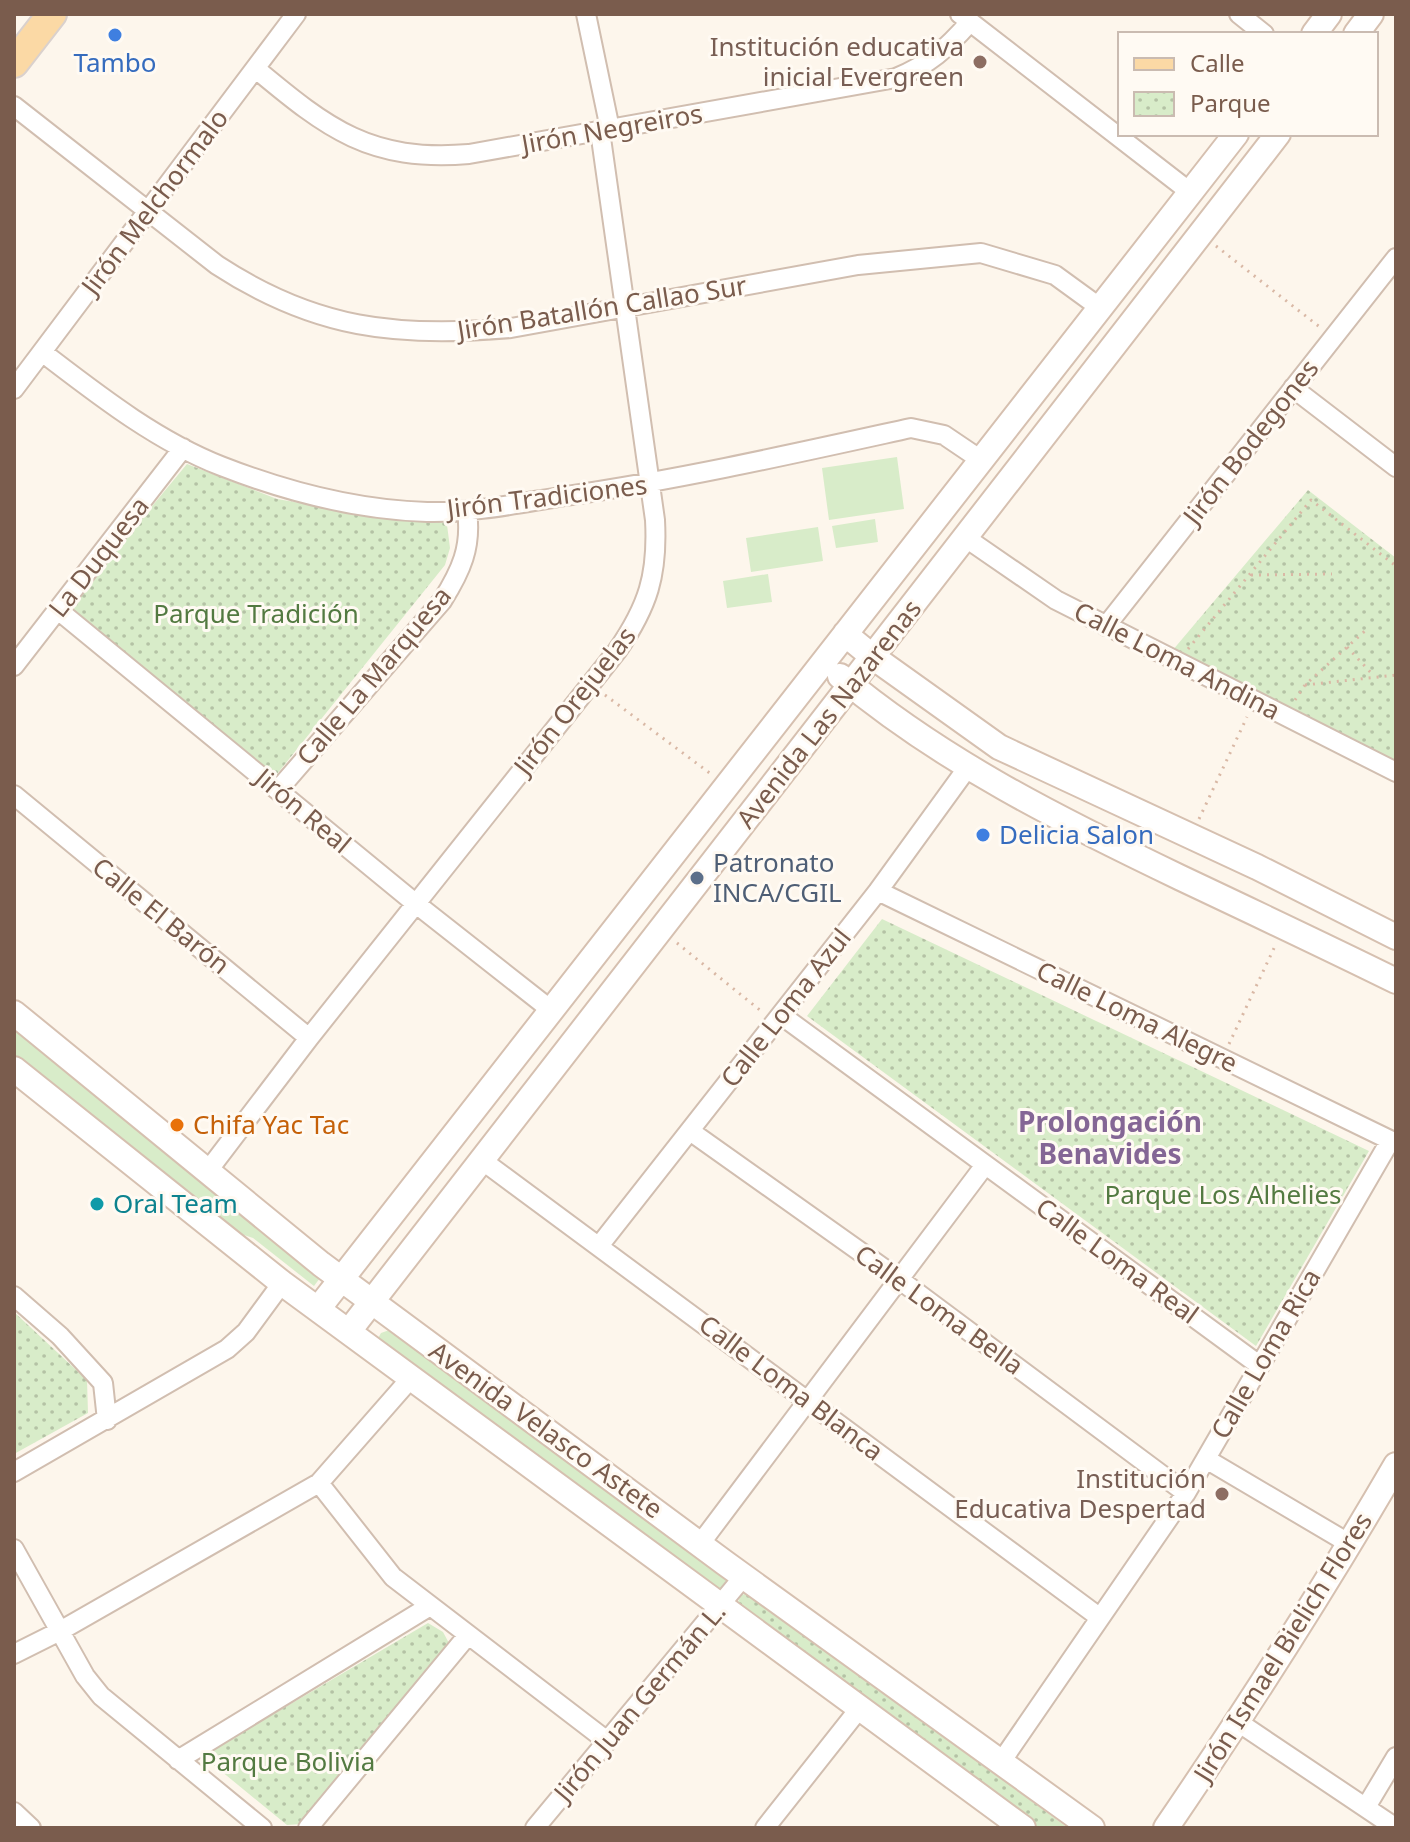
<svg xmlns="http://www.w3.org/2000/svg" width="1410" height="1842" font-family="'Noto Sans',sans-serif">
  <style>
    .grass { fill: #d8ecc9 }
    .park { fill: url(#park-dots) }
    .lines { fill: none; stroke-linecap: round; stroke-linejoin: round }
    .street-casing { stroke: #d1beb0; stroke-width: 22 }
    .secondary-casing { stroke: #d6c0b0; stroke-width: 28 }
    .primary-casing { stroke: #dad1cd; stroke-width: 32 }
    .path { stroke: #d9b8a5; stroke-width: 3; stroke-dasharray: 2 6; stroke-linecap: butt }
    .street { stroke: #fff; stroke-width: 18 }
    .secondary { stroke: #fff; stroke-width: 24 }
    .primary { stroke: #fbd9a5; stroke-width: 28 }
    .shop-dot { fill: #3f7fe0; stroke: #fffaf3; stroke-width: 3 }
    .education-dot { fill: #8d6e63; stroke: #fffaf3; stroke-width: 3 }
    .service-dot { fill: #5c6f8a; stroke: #fffaf3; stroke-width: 3 }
    .food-dot { fill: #e8710a; stroke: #fffaf3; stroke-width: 3 }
    .culture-dot { fill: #0f9aa8; stroke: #fffaf3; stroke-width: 3 }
    .labels { text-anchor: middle; stroke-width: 6; stroke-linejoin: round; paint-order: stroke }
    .education-label { font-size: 26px; fill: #785e54; stroke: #fffaf3; text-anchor: end }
    .shop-label { font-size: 26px; fill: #366cbe; stroke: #fffaf3 }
    .street-label { font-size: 26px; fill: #7a5c4d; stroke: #fffaf3 }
    .park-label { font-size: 26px; fill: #537a41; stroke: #fffaf3 }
    .service-label { font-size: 26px; fill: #4e5e75; stroke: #fffaf3; text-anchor: start }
    .food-label { font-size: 26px; fill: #c56008; stroke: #fffaf3; text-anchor: start }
    .culture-label { font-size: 26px; fill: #0d838f; stroke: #fffaf3; text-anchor: start }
    .neighbourhood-label { font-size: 28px; font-weight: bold; fill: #846695; stroke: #fffaf3 }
  </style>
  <defs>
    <pattern id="park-dots" width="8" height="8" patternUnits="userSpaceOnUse" patternTransform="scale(2)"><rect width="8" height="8" fill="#d8ecc9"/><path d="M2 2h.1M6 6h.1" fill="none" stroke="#b4c2a5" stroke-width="1.8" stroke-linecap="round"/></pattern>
  </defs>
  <rect width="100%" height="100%" fill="#fdf6ec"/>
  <path class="grass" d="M897 457 904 509 829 520 822 468Z
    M875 519 878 542 836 548 832 526Z
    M818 527 823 561 751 572 746 538Z
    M768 574 772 602 727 608 723 581Z
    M14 1029 319 1274 320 1278 314 1286 253 1238 235 1232 14 1056Z
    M395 1328 727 1577 722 1590 717 1589 377 1340 381 1333Z"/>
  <path class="park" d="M187 464 277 499 365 514 446 517 450 548 445 565 273 779 66 610Z
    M1308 490 1396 558V764L1172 651Z
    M882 919 1369 1151 1256 1346 807 1016Z
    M14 1312 87 1380 88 1413 14 1454Z
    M749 1593 1068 1828H1039L740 1612 738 1602 741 1595Z
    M428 1623 443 1632 450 1645 302 1824 287 1825 210 1762 214 1749Z"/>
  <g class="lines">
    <defs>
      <path id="street" d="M586 14 610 129
        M960 14 1190 192
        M1239 14 1264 34
        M256 69C328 129 370 162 469 154L896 78C930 64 946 49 970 22
        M14 106 217 265C315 329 397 338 511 328L858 265 981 253 1055 275 1099 307
        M42 352C97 394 155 440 221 466 285 491 358 510 427 512 474 513 520 503 566 496 682 479 797 453 911 428L944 435 981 460
        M1293 388 1396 467
        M14 389 296 14
        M966 538 1056 600 1396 772
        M58 610 415 903 551 1010
        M1106 626 1396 258
        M14 666 183 448
        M278 790 442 601C461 571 472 547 467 511
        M14 795 309 1038
        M878 891 1396 1143
        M781 1015 1259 1365
        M690 1131 900 1280 1186 1493
        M483 1161 1099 1617
        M207 1172 309 1038 617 651C648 606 658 575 655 520L600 131
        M599 1246 878 891 968 767
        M14 1296 60 1336 103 1383 107 1420
        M1206 1459 1350 1544
        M14 1472 227 1349 246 1332 282 1283
        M319 1483 393 1577 607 1741
        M700 1544 985 1165
        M14 1549 85 1676 101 1696 262 1828
        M14 1654 60 1631 319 1483 411 1378
        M1238 1722 1396 1828
        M178 1760 430 1606
        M1001 1762 1186 1493 1390 1141
        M1366 1807 1396 1757
        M14 1812 31 1828
        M308 1828 468 1635
        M535 1828 744 1576
        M765 1828 859 1709"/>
      <path id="secondary" d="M1314 34 1329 14
        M1356 34 1371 14
        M845 634 873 657 999 747 1257 867 1396 937
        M840 676C943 762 1062 821 1181 878 1253 912 1325 946 1396 981
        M14 1013 321 1264 725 1563 1092 1828
        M14 1069 282 1283 1023 1828
        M318 1309 1236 134
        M349 1331 1278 134
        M1166 1828C1247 1709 1324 1589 1396 1465"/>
      <path id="primary" d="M14 63 52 14"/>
    </defs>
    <use href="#street" class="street-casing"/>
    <use href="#secondary" class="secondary-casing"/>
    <use href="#primary" class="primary-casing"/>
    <path class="path" d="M1216 246 1321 328
      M1251 575 1332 574
      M1347 647 1374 676
      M1188 649 1311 500 1396 566
      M1305 685 1396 675
      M605 695 711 774
      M1295 700 1305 685 1366 630
      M1199 819 1247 717
      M677 943 761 1011
      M1229 1044 1275 946"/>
    <use href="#street" class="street"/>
    <use href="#secondary" class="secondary"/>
    <use href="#primary" class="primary"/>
  </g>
  <g class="shop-dot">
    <circle cx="115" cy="35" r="8"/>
    <circle cx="983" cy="835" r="8"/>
  </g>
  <g class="education-dot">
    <circle cx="980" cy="62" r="8"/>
    <circle cx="1222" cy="1494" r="8"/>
  </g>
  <circle class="service-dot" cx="697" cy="878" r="8"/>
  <circle class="food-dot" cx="177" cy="1125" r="8"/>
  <circle class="culture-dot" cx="97" cy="1204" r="8"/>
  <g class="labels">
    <g class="education-label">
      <text x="964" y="56">Institución educativa<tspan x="964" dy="30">inicial Evergreen</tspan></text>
      <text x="1206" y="1488">Institución<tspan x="1206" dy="30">Educativa Despertad</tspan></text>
    </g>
    <g class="shop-label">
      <text x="115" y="72">Tambo</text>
      <text x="999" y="844" text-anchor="start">Delicia Salon</text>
    </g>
    <g class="street-label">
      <text transform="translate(612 129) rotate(-10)" y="9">Jirón Negreiros</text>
      <text transform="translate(155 202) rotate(-53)" y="9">Jirón Melchormalo</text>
      <text transform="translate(602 308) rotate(-9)" y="9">Jirón Batallón Callao Sur</text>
      <text transform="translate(1251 442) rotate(-52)" y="9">Jirón Bodegones</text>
      <text transform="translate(547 497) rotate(-7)" y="9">Jirón Tradiciones</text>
      <text transform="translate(99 557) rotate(-52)" y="9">La Duquesa</text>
      <text transform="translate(1177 661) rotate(27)" y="9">Calle Loma Andina</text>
      <text transform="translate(374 676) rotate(-50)" y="9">Calle La Marquesa</text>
      <text transform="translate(575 701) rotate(-52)" y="9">Jirón Orejuelas</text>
      <text transform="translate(829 714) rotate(-52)" y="9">Avenida Las Nazarenas</text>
      <text transform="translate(303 811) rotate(40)" y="9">Jirón Real</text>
      <text transform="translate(161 916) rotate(39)" y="9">Calle El Barón</text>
      <text transform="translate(786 1008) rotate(-52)" y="9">Calle Loma Azul</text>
      <text transform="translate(1137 1017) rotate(26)" y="9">Calle Loma Alegre</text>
      <text transform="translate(1117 1261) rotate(36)" y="9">Calle Loma Real</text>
      <text transform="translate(939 1310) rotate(36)" y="9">Calle Loma Bella</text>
      <text transform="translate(1266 1354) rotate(-60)" y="9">Calle Loma Rica</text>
      <text transform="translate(791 1388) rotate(37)" y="9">Calle Loma Blanca</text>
      <text transform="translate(546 1430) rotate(36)" y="9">Avenida Velasco Astete</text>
      <text transform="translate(1283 1647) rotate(-58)" y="9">Jirón Ismael Bielich Flores</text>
      <text transform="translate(640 1702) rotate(-50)" y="9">Jirón Juan Germán L.</text>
    </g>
    <g class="park-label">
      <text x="256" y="623">Parque Tradición</text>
      <text x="1223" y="1204">Parque Los Alhelies</text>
      <text x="288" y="1771">Parque Bolivia</text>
    </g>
    <g class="service-label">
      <text x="713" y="872">Patronato<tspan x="713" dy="30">INCA/CGIL</tspan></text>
    </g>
    <g class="food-label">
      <text x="193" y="1134">Chifa Yac Tac</text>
    </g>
    <g class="culture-label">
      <text x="113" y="1213">Oral Team</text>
    </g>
    <g class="neighbourhood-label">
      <text x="1110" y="1132">Prolongación<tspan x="1110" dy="32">Benavides</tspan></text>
    </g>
  </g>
  <rect width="1410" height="1842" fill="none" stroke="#7a5c4d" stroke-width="32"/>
  <rect x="1118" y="32" width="260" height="104" fill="#fffaf3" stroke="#cabbb1" stroke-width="2"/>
  <rect x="1134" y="58" width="40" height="12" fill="#fbd9a5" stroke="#cabbb1" stroke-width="2"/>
  <text x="1190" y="72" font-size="24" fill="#7a5c4d">Calle</text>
  <rect x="1134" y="92" width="40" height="24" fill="url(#park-dots)" stroke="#cabbb1" stroke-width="2"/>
  <text x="1190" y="112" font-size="24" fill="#7a5c4d">Parque</text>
</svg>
